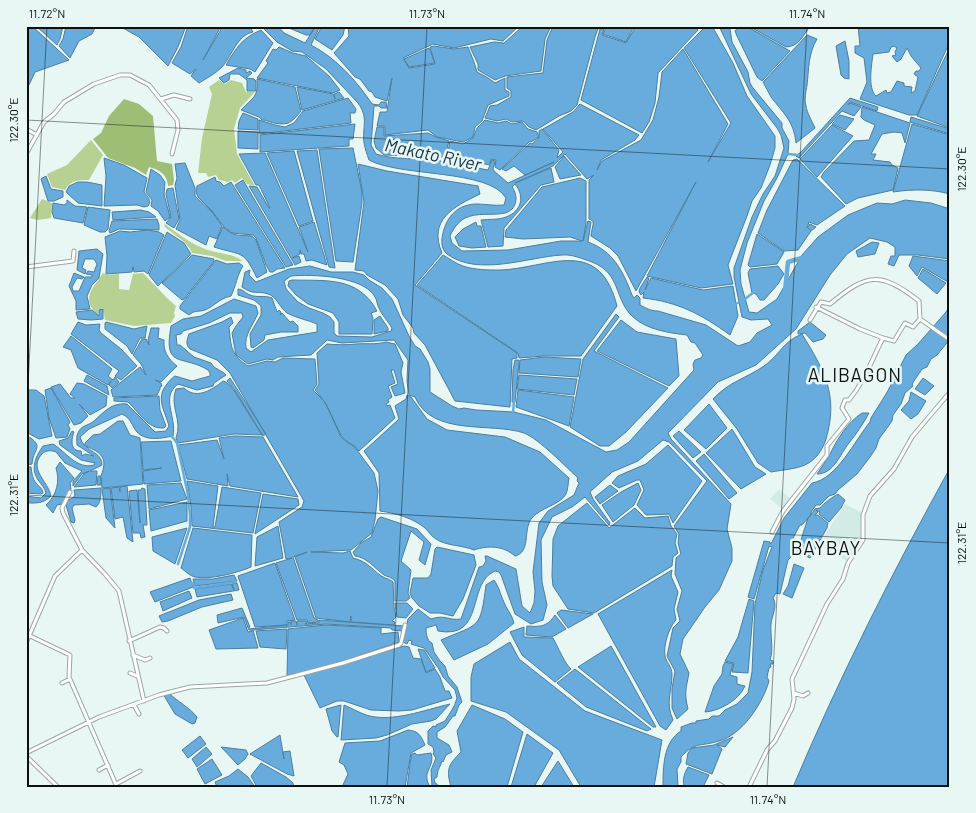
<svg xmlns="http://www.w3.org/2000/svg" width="976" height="813" font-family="Barlow,sans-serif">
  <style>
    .built { fill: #d3ebe6 }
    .green { fill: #b6d192 }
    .forest { fill: #a0bd76 }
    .water { fill: #67acdc; stroke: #4c7e9f; fill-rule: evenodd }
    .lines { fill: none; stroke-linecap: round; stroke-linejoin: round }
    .canal { stroke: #67acdc; stroke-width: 2.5 }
    .river { stroke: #67acdc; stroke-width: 4.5 }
    .minor-casing { stroke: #9aa7a5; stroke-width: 5 }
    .minor { stroke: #fff; stroke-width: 3 }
    .ticks { fill: none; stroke: #0c1110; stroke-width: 1; stroke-opacity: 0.45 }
    .labels { text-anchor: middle; stroke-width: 5; stroke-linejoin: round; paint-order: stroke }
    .water-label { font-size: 18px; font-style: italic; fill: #143247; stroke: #e8f7f4 }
    .quarter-label { font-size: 19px; letter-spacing: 1px; fill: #0c1110; stroke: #e8f7f4 }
    .neatline { fill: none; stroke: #0c1110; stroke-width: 2 }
    .ticks-label { font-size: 12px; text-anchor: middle; fill: #0c1110 }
  </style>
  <rect width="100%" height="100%" fill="#e8f7f4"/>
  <path class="built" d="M779 489 791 499 782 509 770 499Z
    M845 504 861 512 860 542 847 561 819 544Z"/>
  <path class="green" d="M219 80 225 84 231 80 242 83 246 92H255L240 108 234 129 237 154 255 186 247 184 242 178 235 183 232 180 228 182 219 180 216 175 208 177 206 173H198L202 138 212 94 209 87Z
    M91 140 103 155 89 180C79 180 70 180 65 190L52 187 47 174 67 165Z
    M42 199 52 203 51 218 38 220 30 218Z
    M165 224C177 233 191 244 205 249 218 254 232 253 243 261H226L212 256 192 253C187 240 174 236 164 226Z
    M103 273 107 275 119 274V289L129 290 133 274 143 273 167 298 176 306 174 313 175 316 171 323 134 326 105 320 103 308 98 310V315C80 299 93 288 103 273Z"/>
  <path class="forest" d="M124 99 139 104 153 116 157 161 172 164 174 180 173 185 168 186C167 174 160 170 149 167L146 175 135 168 108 158 93 139 101 133 109 116Z"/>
  <path class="water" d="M26 26H32L69 60 35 72 29 85 26 86Z
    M36 26H63L60 39 57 45Z
    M66 26H94L95 28 92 34 79 41 70 58 59 46 63 39Z
    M119 26H186L178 47 168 66 139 37Z
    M188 26H221L203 60 223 26H251L250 27 253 32C237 35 232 56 222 67 215 74 207 78 199 83L191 76 196 69 190 74 172 63 181 47Z
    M261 26H278L284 33 305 43 316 26H320L311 45C336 58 357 81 372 104L379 105 381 102H386L387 108H381L379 106H374L371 145 376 154C395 160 414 158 434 160 452 162 470 167 488 170L490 165 447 157 450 141 463 144 473 138 477 128 485 120 498 123 506 121 512 124 522 122 528 129 537 132 539 137 533 141 529 142 500 170 495 167 496 160 491 159 490 164 492 160 495 161 493 169 494 171 508 183 554 162 525 175 514 166 506 171 502 169 530 143 532 144 539 138V131L542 129 559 150 557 158 563 152 543 129 573 112 580 104 639 135 635 140 601 160 597 170 602 161 641 140 653 120 659 97 662 72 683 49 728 124 708 162 731 123 684 48 706 26H712L733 63 747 96 775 136V148L770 165 761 188 752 201 747 216 728 265 733 284 701 288 647 276 696 182 636 291 618 256 610 248 591 236C591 231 594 225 593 221L589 219V180L594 175 587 179 565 154 553 166 515 183 551 168 554 182 541 185 504 228 503 246 488 247 481 220C489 219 499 220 506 217 522 211 525 196 515 184L512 187C519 196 517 210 505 213 491 216 478 212 465 218 458 222 453 229 450 236L452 243 462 251 508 250 561 241H582L570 237 523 239 505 237 506 230 542 187 580 178 586 181V224L583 241 588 221 591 222 588 242C613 251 623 271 632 295L634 298 637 295 640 298V305C646 308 651 311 658 311L706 325 738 346 750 342 757 333 772 325 768 319 751 320 742 317 734 277V268L752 217 763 194 775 176 784 148 781 135 777 128 751 94 719 26H727L730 29 732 42 748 72 750 83 753 88 782 123V128L789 141 788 154 777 178 764 201 747 243 740 270 741 284 749 312 757 313 777 299 802 255 818 237 848 215 877 203 892 204 905 200 931 203 950 209V259L918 255H899L894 266 888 264 891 256H895V247L887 242 870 238 847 254 830 275 796 329 756 365 718 382 668 433 671 439 731 504 727 529 732 548V561L719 590 705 607 683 639 680 654 689 673C686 689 684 693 688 709L677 719 672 708V689L675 671 667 656 673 628 680 621 677 609 682 591 675 574 676 558 681 554 678 543 679 534 674 526 707 481 669 442 663 440 638 461 612 472 590 492 593 499 610 523 609 525 585 497 572 507 552 517 541 540 542 582 547 605 543 620 531 624 515 614 501 575 499 572 495 571C466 583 486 640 438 631L436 625 426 628C426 634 427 641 432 643L434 652 440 661 445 666 448 676 457 687 462 702 459 705 455 716H453L445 727 437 732V738L449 745 452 752 446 755 443 762 442 761C439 770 438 768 437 777L434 779 435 783 437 784 438 787H432L431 770 436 758 433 754 434 752 433 747 428 744V731L433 726 436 727V725L445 721C449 714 455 707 457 698L455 690 443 677 439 669 424 648 411 644 412 641 409 640 407 644 403 642 408 619 418 609 431 619C446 614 448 621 461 619L479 567 483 566 486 561 485 556H487L516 569 522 606 530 613 534 603 535 591 533 572 539 523 548 511 574 495 579 483 577 481 578 478C565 466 539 439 524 433 492 422 432 437 415 397L409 395 407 381 408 360 394 340 342 343 327 340 311 355 278 357 273 360 267 359 248 364 236 355 232 333 236 326 243 317 242 313H230L209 323 183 331 181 334 176 335 177 345H180L194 357 211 363 214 367 224 373 226 375 214 383 213 386 197 390 178 384C160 398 177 416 173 436 162 438 147 442 137 432 131 425 132 419 122 414L89 429 80 437 82 442 85 446V443L93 435 100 434 118 421H123L130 435 140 438 143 484 102 488 101 477V485H97L98 476H101C108 458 102 453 86 446 92 453 102 454 102 465L90 471H97L96 485 74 487 84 474 89 471 82 474 73 486V481L82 471 65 463 56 452C51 450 45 450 41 455 29 470 48 481 51 496 43 504 36 503 26 503V496L41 498 46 493C45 488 41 484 38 480 30 468 36 456 43 446L53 444C65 451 77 470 94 465L95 463 81 460 60 445 59 441 68 438 72 431 74 432C71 440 70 451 81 451L82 456 85 454 94 456 77 445C77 441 76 436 78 433 81 425 88 426 94 421 104 412 112 402 127 404L155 432 166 431 169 426C165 411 155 398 167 384 170 380 172 378 175 376L192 381 210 376V373L208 370C182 354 163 370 171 326L183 319 201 316 234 299 256 306 258 313C253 326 244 334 246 348L251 352 268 340 317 332V324C308 320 296 318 287 313 280 308 276 296 268 294 257 290 255 296 242 287L245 272 250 270 249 275 256 282 289 269 310 266 331 272H353L364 275 369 280 382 288 392 299 409 336 415 346 420 349 428 362 430 369V392L452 406 459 409 464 408 476 410 514 412 546 420 606 452 617 450 629 442 694 370 693 364 695 360 701 358 703 355 695 343 691 342 687 335C670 333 647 330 633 317 613 298 622 274 592 262 583 259 572 254 562 255 528 257 478 277 447 254 441 249 441 240 443 233 447 216 458 204 477 204 486 204 494 206 504 205L506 198C489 169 400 177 369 160 367 154 365 149 364 143 362 127 369 118 358 103L326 69 302 52 292 51 277 42ZM291 276C312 274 364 276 375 297 377 300 377 305 379 308 381 314 388 321 392 328L391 331 372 337 337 336 334 333V322L330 317 323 313 309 308 298 302 286 289 284 281Z
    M284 26H315L310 35H306Z
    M322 26H345L343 35 332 50 315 39Z
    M348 26H519L503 41 491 39 454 48 433 44 403 58 409 68 435 64 430 47 434 46 454 49 468 47 474 62 477 72C483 75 489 78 495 83L505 78V90L509 92V96L488 105 482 121 475 127 473 137 463 142 437 137 428 130 385 135V126H377L380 112H387L392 78 387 101 375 97 372 92 369 91 360 79 355 77 334 53 349 36Z
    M523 26H551L545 39 541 71 505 76 495 80 478 70V64L470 47 494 42 504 43Z
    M553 26H599L595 37 577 105 571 111 559 116 536 130 529 127 523 121 512 122 506 119 497 121 485 118 490 106 497 105 511 97V91L507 88V77L543 73 547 40Z
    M607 26H634L626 42 603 34Z
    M636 26H695L698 30 658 73 655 103 649 122 642 133 581 100 600 29H604L602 35 626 43Z
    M739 26H746L790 51 762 81 757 77 737 36 735 31Z
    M753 26H810C804 35 798 47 786 47L752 28Z
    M858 26H950V41L917 115H909L860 99 867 82 864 58 855 53V46H860ZM894 46 897 48 895 52 896 55 892 56 897 62 901 59 907 48 911 56 921 68 919 71H916L914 74 918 77 915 91 911 93 912 87 904 86V83L897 81 891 92 887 93 886 90 876 96C867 88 872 63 873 54L889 52 891 47Z
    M261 30 273 43 255 72 250 69 226 65C236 48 242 38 261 30Z
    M807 35 817 39C808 54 809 69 807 85 806 92 804 99 806 106 807 113 812 121 815 128L796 143C794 121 783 113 771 97 768 92 766 87 763 82Z
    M845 41 849 61V79L844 78 841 75 836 46Z
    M279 47 293 53 306 56 329 76 340 90 333 93 257 78 268 63 266 61 273 49 276 50Z
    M950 47V128L917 116Z
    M429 48 435 63 409 67 404 59Z
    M238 68 246 70V73L250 71 252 73 246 78 254 79 256 81V91H247V80L239 74H230L229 80 224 83 219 78Z
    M257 79 295 87 301 111C292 122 289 126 274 123 269 122 267 120 262 120L259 117 241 110C253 97 259 97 257 79Z
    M297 87 333 94 335 99 334 94 339 92 344 98 302 110Z
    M348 98 356 109 355 113H350L351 123 259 134V120L275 125 285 127 294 123 303 111Z
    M850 98 878 107 877 111 850 102 848 105 850 103 861 107 854 116 842 111 799 158 796 156 801 152Z
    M862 107 910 123 905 143 902 133 894 132 882 134 871 154H876L873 160 890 162 892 165 898 168 893 190 858 198 846 204 821 177 824 172 854 141 869 140 875 125 864 120 861 117Z
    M243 113 258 119V130L238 129 239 121Z
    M840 115 854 119 845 130 832 124Z
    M911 117 950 129V134L910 122Z
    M355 124 353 139H349V146L260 152V135Z
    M912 124 950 135V194C931 189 913 189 893 192Z
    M832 125 853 136 817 177 800 159Z
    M377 127H384V136L428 133 436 137 449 141 445 157 384 155 376 148 374 141Z
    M238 131 258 132V149L238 148Z
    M353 148 362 192V203L353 262 336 261 319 149Z
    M317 150 335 268 329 267 297 151Z
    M294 151 313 221 299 226 267 153Z
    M265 153 308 252 299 227 314 222 327 265 312 260 306 261 304 254H301L300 250V254L292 258 299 256 301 262 295 265 249 186 257 187 269 208H270L259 185H256L239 154Z
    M564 156 581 175 560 179 555 167Z
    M104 158 124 165 147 178 144 192C148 197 152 201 148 206L144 207 137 205 104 206 106 176Z
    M797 159 845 206 817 225 809 222 807 228 810 224 816 227 811 231 808 228 811 231 798 250 784 251 758 233 767 210 793 160Z
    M185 163 195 188V196L212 212 222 226 217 239 209 236 206 245 176 229 180 220 175 185 177 178 175 164Z
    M358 164 387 171 478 186 480 194C453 207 428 220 442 253L415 285 517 353V358L512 359 510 407 455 401 425 345 414 333 413 328 403 315 398 299 385 285 367 275 364 271 355 270 364 202Z
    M151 169 160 175 165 182 164 194 170 217 165 221 158 211 151 206 152 200 146 192Z
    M46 176 51 189 63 191V197L54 201H48L41 179Z
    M215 177 216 181 220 182 224 186 231 182 285 268 277 269 273 272H270L266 265 256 238 253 235 232 233 224 227 212 211 198 197 196 192 197 186Z
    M243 180 293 265 286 267 235 185Z
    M78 182H87L102 185V206L78 203 66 192 69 186Z
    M173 188 179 219 174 228 166 223 171 217 166 194 167 189Z
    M67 200 75 206 87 207 83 223 54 218 52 212 53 203 64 205 67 203Z
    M88 207 110 210 108 229 105 232H100L84 225Z
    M141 210 149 212 156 217 113 220 112 212Z
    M157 219 159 225V230L119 229 110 233 109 231 112 221Z
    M476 222 477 226H481L486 247 472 248 459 246 455 237 463 229Z
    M223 227C234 237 238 235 252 236L256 240 267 272 257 278C243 249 242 256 214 247Z
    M148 230 159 232 164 235 148 274 144 271 134 272 133 267 132 272 106 274 107 256 105 237 120 231 130 232Z
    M167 232 184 243 191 254 158 286 149 275Z
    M757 234 784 252 777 264 750 267 748 265Z
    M872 242 879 243 875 254 858 257 856 251Z
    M97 249 103 254 99 278 92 285 87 296 90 309 76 310V301L69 286 74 273 84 277 82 279 77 278 72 287 73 291H79L85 277H92V275L86 274 88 271 94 272 97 264 94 259H85L82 268 86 270 85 274 77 270 79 251Z
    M192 255 214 259V261L184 299 182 300 162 283Z
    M443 255C449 258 456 264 463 266 471 269 484 270 493 270 543 272 598 231 617 306L581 356H544L519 358 518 353 417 285Z
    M913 256 950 261V280L948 282 922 267 917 276 909 266Z
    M216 260 227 264 239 263 243 266C237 275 236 286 231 296 218 299 215 306 205 310 199 312 194 310 189 315L180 309V306Z
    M778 266 784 274 778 284 764 300H760L756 294 752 293 748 273 750 269Z
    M923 269 946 283 937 294 918 278Z
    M647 277 649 278 645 290 651 278 703 290 733 286 738 316 730 335C701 314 678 302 643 298L644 292 641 295 639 292 640 288Z
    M292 280C326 281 358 276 377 311L371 313 373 318 372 334H339V322L333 313 308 304 296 295 288 286 289 281Z
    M238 289C244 290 245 293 250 295 257 298 265 295 272 298L277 312 279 310 281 312 280 315 282 313 290 322 293 321 298 326V332H281L265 335 264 340 253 348 251 347 250 334 261 315V306L254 300 238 295Z
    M950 305V339L937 355 931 359 927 367 922 369 912 384 913 386 905 393 901 404 893 415 892 421 879 439 876 448 870 457 857 474 838 490 835 494 829 496 820 505H816L811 512V515L802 525H800L792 540 794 546 791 549V557L788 560 780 594 776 593 773 598C778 606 772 615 771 624 770 636 774 649 770 660L773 661V664H770L771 667 769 668 767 677 769 681C763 703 742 735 719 741 700 747 696 741 681 757V762L677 769 678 787H663C663 768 663 742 681 731V727L692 723H696V721L709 719 712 716H719L725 710 737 704 748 693 752 672 755 604 763 570 772 547 769 546 754 599 748 597 764 541 770 542V544L772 542 784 518 812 483C837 479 855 440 870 422L871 418C878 406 896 382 896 368L900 367 906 355 918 344 946 312Z
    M103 309V319L91 320 78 319 76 312 92 310 99 316V310Z
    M616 314 619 317 594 351 668 388 626 432 609 446H600L570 427 583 359Z
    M380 316 388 328V331L374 334V320Z
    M231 317 233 323 229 327C231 347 231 355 248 366L267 361 275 362 283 358 315 359 317 384 313 390 325 402 341 437 348 443 354 446 374 473 378 491 375 520 372 533 351 550 311 552 343 553 350 551 353 558C370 562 373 572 385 578 388 579 391 580 393 582L394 607 396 617 392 621 395 622 394 625 351 622V616L350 622 316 618 295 557 307 552 293 557 314 618 318 620V622L308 623 307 620H297L276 563 292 558 286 559 279 522 302 507 304 501 230 373 217 360 190 349C185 344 187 340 189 334L222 322Z
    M621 320 637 332 676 339 679 376 669 386 597 351Z
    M78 322 86 325 100 324 99 330 101 333 121 349 137 366 121 380 115 376 119 371 71 334Z
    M106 322 134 329 147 326 145 338H140L132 354 127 346 105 329V323Z
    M810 322 826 335 823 339 813 342 805 333 798 334V331Z
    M151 328H159L158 338 164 340C163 351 168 359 177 366L161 382 155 380 161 383 162 386 160 387V389L157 395 113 397 111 390 140 367 146 375 141 364 133 355 142 339H146L149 345 148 340Z
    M802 334C824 370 839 395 826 439 823 449 816 460 805 465 796 469 782 470 771 472L758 463 737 429 713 399C730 381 745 379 764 366 780 355 782 342 802 334Z
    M71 336 112 369 108 376 113 380 115 377 119 382 112 388 109 385 111 381 108 385 78 368 71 350 63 347Z
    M386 342 395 344 403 363 401 372 405 393 395 396 391 387 398 384 394 370H391L395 383 388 386 392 397 388 400 389 402 386 404 387 406 390 405 395 418 359 451C354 444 345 442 341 435 331 417 330 406 315 390L319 384 317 353 327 344C338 345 346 345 356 344 366 343 375 345 386 342Z
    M544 357 581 359 578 377 519 373 520 360Z
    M515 360H519V363L515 402H512L513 370Z
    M87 375 107 386 109 395 84 381Z
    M519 375 577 379 574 395 517 389Z
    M230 378 266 434 263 436 236 392 227 381Z
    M923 378 934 386 925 395 915 389Z
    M223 381 226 382 235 392 262 435 234 434 178 443 176 438C183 420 169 406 176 389L184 388C196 400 212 390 223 381Z
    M77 383 84 384 107 396 106 406 90 415 79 404 88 416 81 423 74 425 51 387 60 384 71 398H75L70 394Z
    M51 388 70 422 68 425 70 429 67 437 56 438 49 418 45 390Z
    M26 390H36L44 396 52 436 39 439 26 432Z
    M518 390 574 397 569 426 516 407Z
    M911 392 926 401 918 414 911 419 901 410 909 401Z
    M407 395 411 397 427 419 447 430 505 437 540 452 569 478C568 483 568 490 566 494 560 505 539 508 531 519 523 531 531 552 515 556 504 546 488 545 474 550 462 545 446 546 436 539 432 537 429 532 425 528 413 518 395 513 380 511L379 473 364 451 399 419 395 406 406 399Z
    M159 396 160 410 166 426 164 428C147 429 139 412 128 402L114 401V398Z
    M709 404 727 428 706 449 684 430Z
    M862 413H869C863 424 857 433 849 443 840 454 834 474 817 474 821 468 826 461 830 454 838 438 847 423 862 413Z
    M732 429 755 467 766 474 741 489 706 453Z
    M679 431 701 452 693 458 673 436Z
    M26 435C46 447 33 448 32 464L26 465Z
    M234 436 263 437 298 497 230 486 227 474 228 486 187 479 178 445 217 440 224 459 219 438Z
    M171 441 181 481 144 484 143 471 162 468 143 470 141 442Z
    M668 445 702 481 673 523 669 514 646 515 637 505 644 490 640 480H637L619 488 612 483 618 476 646 464Z
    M704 454 737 493 729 499 696 461Z
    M60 462 74 478 70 483 71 489 62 504 57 505 53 513 46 505C57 495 60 481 56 468Z
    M26 467H31C32 473 32 478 36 483 39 487 42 487 43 493L41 494 26 493Z
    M950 468V787H793C839 678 893 571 950 468Z
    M187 481 218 486 213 527H215L222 487 261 493 253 533 192 526 191 506Z
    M181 483 187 499 149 509 147 485Z
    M638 483 641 490 634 505 613 522 602 505 621 492Z
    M610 485 618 491 600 504 595 497Z
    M127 486 133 542 127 538 123 517 115 519 111 488 119 487 120 492V487Z
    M101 488C101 494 101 503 96 507L89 504 74 505 72 508 75 520 74 523 71 522 66 505 68 500 73 498 75 495 74 490Z
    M110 488 115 528 106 518 102 489Z
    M142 488 145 489 147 525H143L145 537 141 538 140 533H133L129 491 137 490 140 523 138 490H141Z
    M263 494 298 499 299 505 255 534Z
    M838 494 845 500 841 508 829 522 819 514 820 512 816 510 818 512 815 515H818L828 523 827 528 810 558 797 552 808 518 815 509 820 508C823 504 832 497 838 494Z
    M187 502V521L151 531 149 510Z
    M587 503 609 528 635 508 645 518 668 516 671 526 677 534 675 543 678 553 673 557 672 566 594 613 568 609 553 586 552 576 553 539 558 526Z
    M381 517 417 529 431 544 425 565 419 560 424 542 411 531 401 561 411 570 408 593 410 598 406 601H395V581C391 577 388 577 384 575 373 567 368 558 355 556L353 552 361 543 371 537 378 519Z
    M278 526 283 558 255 566 257 537Z
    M187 528 175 564 153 551 152 537Z
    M193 528 252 535 251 567C237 573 210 580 195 577 190 576 185 571 181 568Z
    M437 547 474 555 476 565 463 599 453 616 440 613H430L419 606 412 598 410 593 413 578H428L431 574 435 549Z
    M275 563 295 620 287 621V625L255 627 238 576Z
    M794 564 804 568 792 598 783 594 788 586Z
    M672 570 671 576 678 592 674 609 676 620C669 627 663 646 665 656 666 662 672 667 672 674 672 692 665 702 673 720L666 730 660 726 598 614Z
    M234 575 237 581 195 586 193 579H213Z
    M190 578 193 587 155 602 150 592Z
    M494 580C499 587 500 593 503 600 506 609 512 614 514 623L488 644 454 660 441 640C480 623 480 630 486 585Z
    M237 583 239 590 197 597 195 589 231 584 234 590 232 584Z
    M189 591 192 598 163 611 160 602Z
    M231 594 233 600 202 607 168 621 162 622 159 616 199 600Z
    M749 599 754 601 748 673 732 672 734 663 725 661 738 637Z
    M395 603H407L413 609 406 618 397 617Z
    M242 608 250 627 248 628 244 617 218 623 217 615Z
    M561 610 593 614 568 628 557 613Z
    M555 615 566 629 552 637 526 635 527 626C540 627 547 627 555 615Z
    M243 618 248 632 252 631 248 629 288 625V622H290L291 625V621H296L297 625V621H306L307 623 305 624 319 623V620L404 626 402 631 392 630 391 628 326 624 253 630 258 648 216 649 209 630Z
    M326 625 381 628V634L398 632 399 642 343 661 287 676 288 629Z
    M524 627V637L553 638C558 647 565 664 571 669L555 682 522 655 510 632Z
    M287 629 286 649 260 647 256 631Z
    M510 642 519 659 585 711 662 740 654 787H581L559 750 506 712 471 701V677L474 664Z
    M404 646 409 647 413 658 421 659 426 673 435 669 440 677 445 691H449L452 698 412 710 399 711 371 710 344 701H337L320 708 304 675Z
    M611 646 656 727H653L578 667Z
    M418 649 424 650 435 668 426 672Z
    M725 662 733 664 730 675 737 677V684L745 686C739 700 720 711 705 712L714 686 722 674 723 666Z
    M575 669 651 729 647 731 586 707 557 683Z
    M169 693C178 702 189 707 197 717L195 723 192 724 175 714 163 694Z
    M450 704 436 719 431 721 412 724 387 735 376 738 341 740 344 705C351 708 358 712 366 715 392 723 424 710 450 704Z
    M341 705 338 737H337L332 731 326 709Z
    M472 705 505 719 523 732 507 787H451C446 769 448 765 461 752L457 731Z
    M408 730C419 731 421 736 425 745L411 753 405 787H342L348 774 344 765 339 762 345 743 380 741Z
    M527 734 553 753 534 787H511Z
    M280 735 284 759 283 752 290 751 294 776 287 774 250 754Z
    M200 736 206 744 188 758 182 750Z
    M733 737 725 747 717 745 722 749 712 774 686 764 688 753 692 748 714 745Z
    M206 747 212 754 197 767 192 759Z
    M221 747 246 750 248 754 245 759 238 765Z
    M415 753 417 755 431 753C435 764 425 771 427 779 427 782 429 784 430 787H407L411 757 412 754Z
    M212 759 222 775 205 784 197 769Z
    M558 761 574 787H541Z
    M261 763 286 777 293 783 294 787H257L251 776Z
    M688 767 709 775 703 787 684 786C682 779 685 772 688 767Z
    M238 769 248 777 255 787H217L215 782 229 776Z"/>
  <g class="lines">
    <path class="canal" d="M788 154 798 155
      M734 305 745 299 754 292
      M513 414 514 400
      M170 434 177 443 188 495 190 515V527L178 564
      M190 584 193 583 194 588 236 582"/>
    <path class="river" d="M785 291 788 262 805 257"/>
    <defs>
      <path id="minor" d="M161 99 174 95 190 99
        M26 129 37 135
        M26 154 44 122 54 114 64 102 94 84 120 75H130L149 85 177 120 178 130 172 154
        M26 267 73 261 74 251
        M816 307 860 329 883 338
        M920 319 950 340
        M70 492 62 508 63 513 82 550 105 574 119 591 144 701
        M772 532 783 511 827 455V446L849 419 842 408 845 400H849C865 381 872 359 883 338L894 341 905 323 913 327 920 319 919 301C880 271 867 273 830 304L821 302 810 320
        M26 634 70 655 69 677 117 787
        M129 641 160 627 164 628 167 631
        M26 643 55 576 82 550
        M133 655 145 660 150 658
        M130 673 137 676
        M62 683 70 679
        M794 693 803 696 808 693
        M134 705 139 714
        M26 753 99 717 159 695 190 687 267 683 343 663 399 645 401 643 405 625
        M26 756 58 787
        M99 770 108 765
        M717 783 724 787
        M116 784 140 771
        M749 787 767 750 775 741 792 708 794 699 792 679 827 604 843 579 848 563 863 540V515L870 496 894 469 912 437 950 392"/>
    </defs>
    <use href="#minor" class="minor-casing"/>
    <use href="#minor" class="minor"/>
  </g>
  <path class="ticks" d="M26 120 950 169M26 423 47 26M26 495 950 543M387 787 427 26M767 787 807 26"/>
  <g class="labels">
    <g class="water-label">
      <text transform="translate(433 155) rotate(12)" y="6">Makato River</text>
    </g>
    <g class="quarter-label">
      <text x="855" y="382">ALIBAGON</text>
      <text x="826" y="555">BAYBAY</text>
    </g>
  </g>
  <rect width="976" height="813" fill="none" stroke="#e8f7f4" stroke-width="55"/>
  <rect x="28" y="28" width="920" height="758" class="neatline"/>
  <g class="ticks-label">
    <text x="47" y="18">11.72°N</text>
    <text x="427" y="18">11.73°N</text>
    <text x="807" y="18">11.74°N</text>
    <text transform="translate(14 120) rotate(-90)" y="4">122.30°E</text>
    <text transform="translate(962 169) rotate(-90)" y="4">122.30°E</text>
    <text transform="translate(14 495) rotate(-90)" y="4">122.31°E</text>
    <text transform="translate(962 543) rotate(-90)" y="4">122.31°E</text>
    <text x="387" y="804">11.73°N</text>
    <text x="768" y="804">11.74°N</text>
  </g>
</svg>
